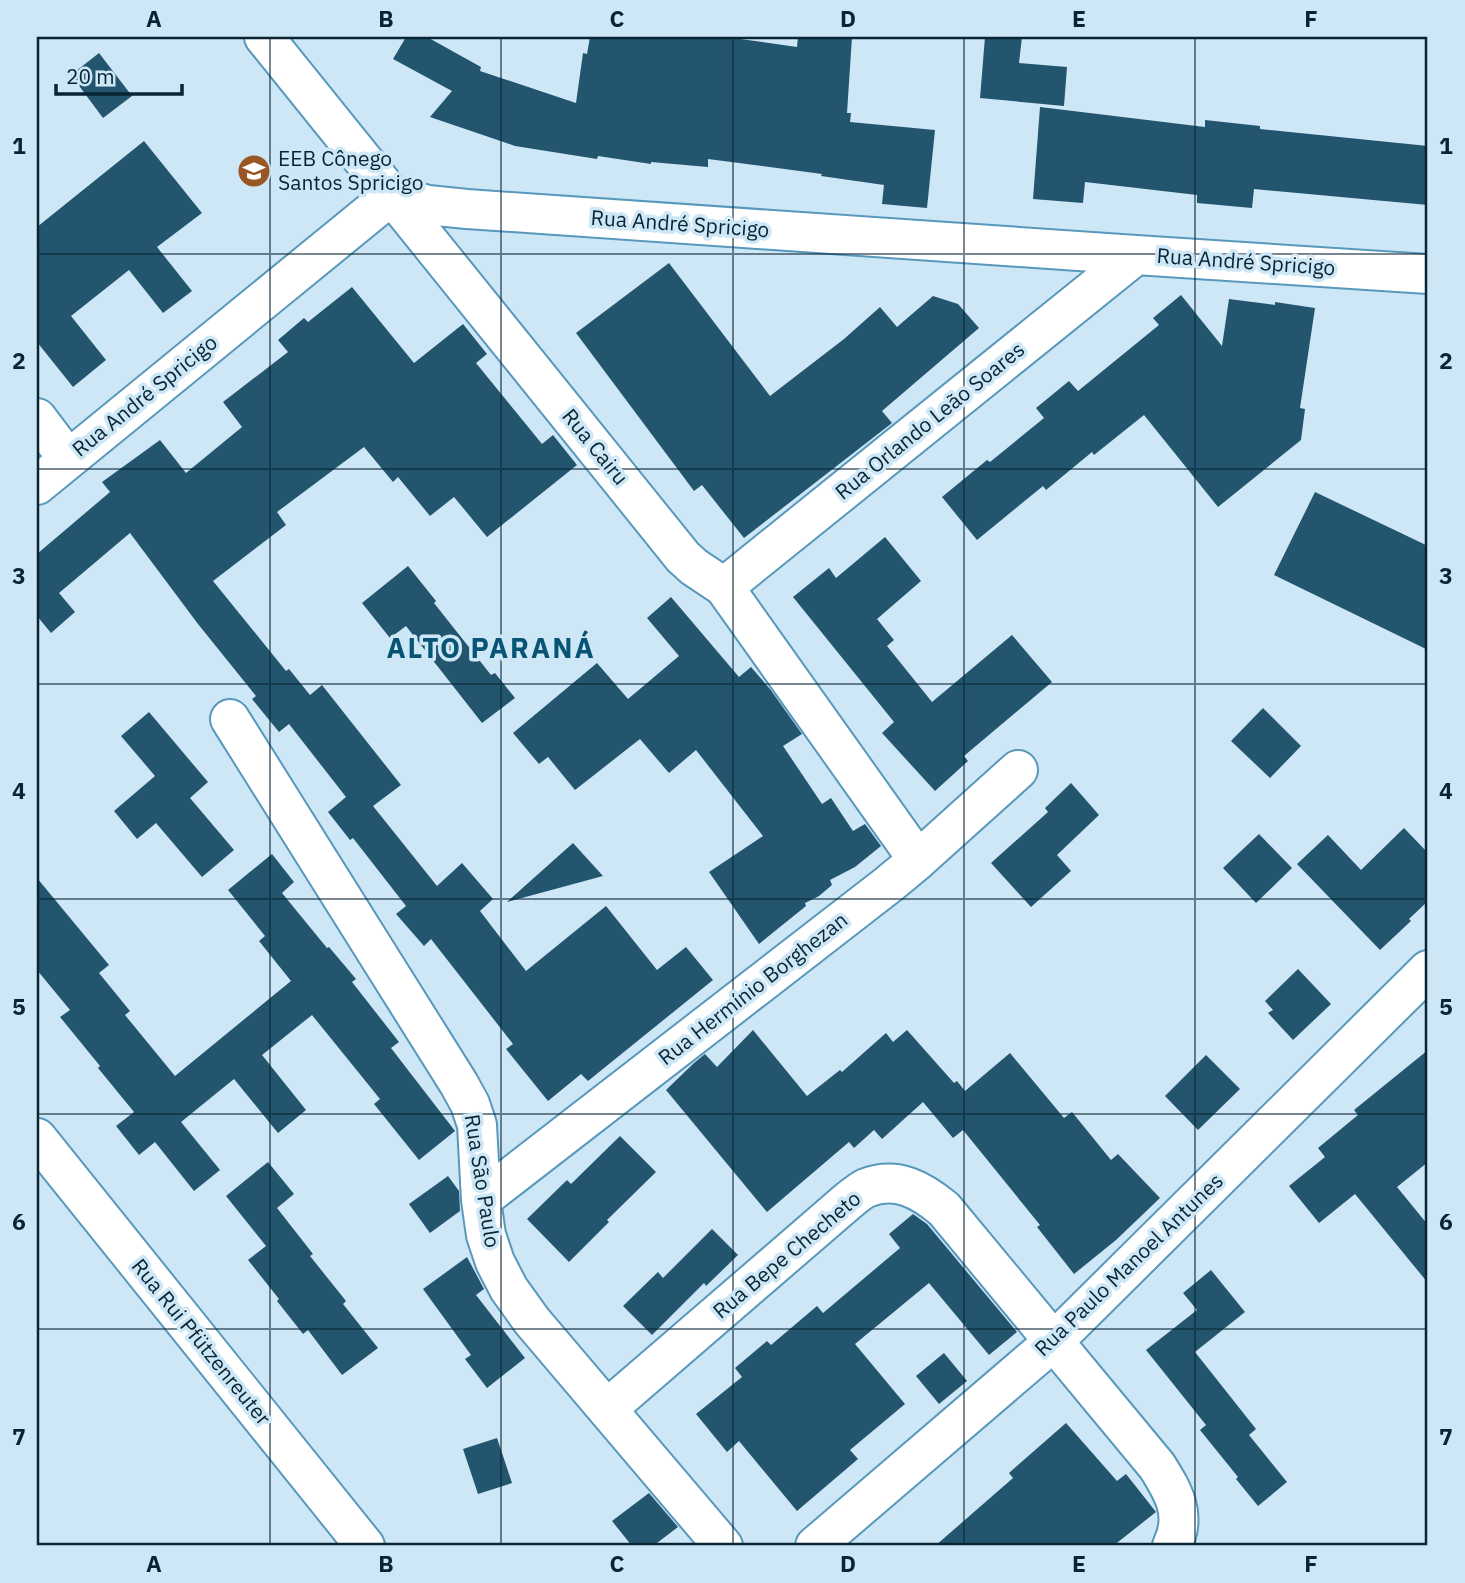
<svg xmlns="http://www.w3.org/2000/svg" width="1465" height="1583" font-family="'IBM Plex Sans',sans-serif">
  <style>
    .building { fill: #23556f }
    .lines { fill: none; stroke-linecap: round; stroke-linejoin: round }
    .minor-casing { stroke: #5798bc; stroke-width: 42 }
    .minor { stroke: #fff; stroke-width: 38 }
    .grid { fill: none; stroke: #092533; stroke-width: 2; stroke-opacity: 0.55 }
    .labels { text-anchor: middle; stroke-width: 7; stroke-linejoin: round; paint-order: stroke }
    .poi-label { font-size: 21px; fill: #092533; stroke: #cee7f6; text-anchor: start }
    .street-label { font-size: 21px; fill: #092533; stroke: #cee7f6 }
    .district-label { font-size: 28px; font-weight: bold; letter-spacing: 2px; fill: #085474; stroke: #cee7f6 }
    .neatline { fill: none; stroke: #092533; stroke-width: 2.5 }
    .grid-label { font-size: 23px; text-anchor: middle; font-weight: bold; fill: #092533 }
  </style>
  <rect width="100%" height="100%" fill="#cee7f6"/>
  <path class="building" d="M406 37H427L481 67 480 71 576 103 583 53 587 54 590 37H726L797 47 798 37H852L847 113H851L850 122 935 130 927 208 882 204 884 185 821 176 822 174 708 159V167L651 162V164L598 156 597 159 515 146 430 117 452 91 393 59Z
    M985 37H1022L1019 63 1067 67 1064 106 980 98Z
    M99 53 132 96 103 118 71 75Z
    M1040 107 1205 127V120L1260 126V129L1428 146V205L1254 189 1252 208 1197 203V195L1085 182 1083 203 1033 199Z
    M144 141 202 213 157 247 192 291 163 313 129 270 71 316 106 360 73 387 37 342V227Z
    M669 263 770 396 844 339 880 307 897 327 933 296 958 304 979 328 882 411 892 423 744 538 702 485 694 491 576 333Z
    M352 287 414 363 463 324 487 354 476 363 542 444 553 435 577 465 487 537 454 497 430 516 398 477 393 482 364 447 277 512 286 525 213 581 286 671 289 669 310 695 322 685 401 785 373 806 437 886 462 863 493 899 480 911 526 971 606 906 657 970 686 947 713 980 588 1081 581 1074 548 1101 506 1049 513 1044 431 939 424 946 396 914 406 906 353 838 350 840 328 812 346 797 289 724 279 732 252 699 256 696 198 624 130 533 59 593 75 612 51 633 37 616V554L110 492 102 482 160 440 186 473 242 427 223 402 288 352 278 340 304 318 308 322Z
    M1181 295 1222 346 1229 299 1275 305V302L1315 308 1300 408 1305 409 1301 440 1218 507 1144 415 1094 455 1092 452 1046 490 1043 486 977 540 942 497 987 460 990 462 1044 418 1036 408 1069 381 1078 391 1159 325 1153 318Z
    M1315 492 1428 546V650L1274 575Z
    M885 537 921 581 877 619 894 640 887 646 932 702 1012 635 1052 682 964 756 968 761 935 791 882 733 894 722 793 597 829 568 836 578Z
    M408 566 436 601 434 603 491 675 495 673 515 698 482 723 406 626 390 638 362 603Z
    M671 597 739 677 751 667 770 689 802 734 783 746 822 804 831 798 853 831 865 824 881 846 855 867 830 880 832 885 819 896 805 903 806 906 759 944 709 872 763 836 696 750 669 773 640 739 575 790 548 757 539 764 513 733 597 663 628 699 679 656 647 618Z
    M1263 708 1301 746 1270 778 1231 741Z
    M149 712 208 782 190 798 234 850 202 877 156 823 137 839 114 811 155 776 121 736Z
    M1071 783 1099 815 1057 855 1071 871 1031 907 991 863 1048 812 1045 808Z
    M1404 828 1428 853V901L1409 919 1411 921 1380 950 1297 864 1328 835 1361 870Z
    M1259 834 1292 868 1256 903 1223 868Z
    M573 843 603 876 507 902Z
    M272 854 294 882 282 893 327 948 329 947 356 979 352 982 399 1042 391 1048 455 1131 419 1160 374 1104 380 1099 312 1015 262 1055 306 1110 278 1133 234 1079 181 1122 220 1170 194 1191 155 1142 139 1155 116 1126 134 1112 98 1068 100 1066 60 1017 70 1010 37 970V878L109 965 99 973 130 1011 125 1015 175 1076 291 981 259 941 265 936 228 890Z
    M1298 969 1331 1004 1293 1040 1268 1013 1273 1010 1265 1001Z
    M753 1030 807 1096 840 1070 842 1072 886 1033 893 1042 907 1030 954 1083 957 1081 965 1091 1010 1053 1064 1118 1072 1112 1111 1160 1118 1154 1160 1198 1116 1240 1074 1274 1037 1227 1040 1225 963 1130 953 1138 923 1102 882 1139 874 1130 854 1148 849 1142 767 1212 666 1090 694 1063 705 1054 717 1067Z
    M1428 1050V1162L1397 1187 1428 1225V1283L1355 1194 1319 1223 1289 1186 1325 1157 1318 1148 1358 1115 1354 1110Z
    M1206 1055 1240 1089 1198 1130 1165 1096Z
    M620 1136 656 1172 607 1220 609 1222 569 1262 527 1219 567 1180 571 1184Z
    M268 1162 294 1194 277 1208 313 1254 310 1256 346 1301 343 1304 378 1348 342 1375 308 1330 303 1334 277 1301 279 1299 248 1260 266 1246 226 1196Z
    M448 1176 459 1191 460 1211 430 1233 409 1204Z
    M913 1214 927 1224 1017 1332 989 1355 929 1283 855 1344 905 1404 850 1450 858 1459 797 1511 739 1441 727 1452 696 1414 742 1377 735 1368 767 1341 771 1345 817 1306 823 1313 900 1248 889 1234Z
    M712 1229 738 1255 706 1286 704 1283 652 1335 623 1306 658 1272 663 1278Z
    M467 1257 484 1289 476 1295 525 1358 487 1388 465 1359 471 1355 423 1289Z
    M1211 1270 1245 1312 1195 1352 1256 1429 1249 1435 1287 1482 1258 1506 1236 1479 1238 1477 1200 1430 1206 1425 1146 1350 1197 1310 1183 1293Z
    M944 1353 967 1381 939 1404 916 1376Z
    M1066 1423 1117 1481 1126 1474 1156 1512 1113 1546H935L1013 1478 1009 1473Z
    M497 1438 512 1483 478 1494 463 1449Z
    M649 1493 678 1527 653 1546H632L612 1521Z"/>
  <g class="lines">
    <defs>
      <path id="minor" d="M264 37 683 557 694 567 724 587 918 860
        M37 418 68 459
        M37 485 392 195 428 205 467 209 1136 255 1428 274
        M724 587 1136 255
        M230 719 459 1084 470 1104 477 1125 481 1200 486 1235 495 1262 509 1289 532 1321 723 1546
        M37 1138 365 1546
        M481 1200 889 884 918 860 1018 770
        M607 1409 848 1201C853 1197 860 1191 866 1188 897 1176 921 1190 944 1209L1157 1466C1174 1493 1187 1515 1172 1546
        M815 1546 1053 1342 1428 970"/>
    </defs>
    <use href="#minor" class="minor-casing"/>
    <use href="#minor" class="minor"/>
  </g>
  <path class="grid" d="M270 37V1546M501 37V1546M733 37V1546M964 37V1546M1195 37V1546M37 254H1428M37 469H1428M37 684H1428M37 899H1428M37 1114H1428M37 1329H1428"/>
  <defs>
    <symbol id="school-disc" viewBox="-11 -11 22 22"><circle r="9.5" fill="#995725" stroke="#cee7f6"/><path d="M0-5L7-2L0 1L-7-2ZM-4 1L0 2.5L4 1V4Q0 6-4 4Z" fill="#fff"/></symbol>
  </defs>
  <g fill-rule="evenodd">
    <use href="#school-disc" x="235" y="152" width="38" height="38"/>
  </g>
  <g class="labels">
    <g class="poi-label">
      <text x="278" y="166">EEB Cônego<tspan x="278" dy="24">Santos Spricigo</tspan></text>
    </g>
    <g class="street-label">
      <text transform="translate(680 224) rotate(4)" y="7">Rua André Spricigo</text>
      <text transform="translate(1246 262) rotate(4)" y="7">Rua André Spricigo</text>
      <text transform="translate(145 396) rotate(-39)" y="7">Rua André Spricigo</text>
      <text transform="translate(930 421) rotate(-39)" y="7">Rua Orlando Leão Soares</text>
      <text transform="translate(595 447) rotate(51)" y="7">Rua Cairu</text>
      <text transform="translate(753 989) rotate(-38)" y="7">Rua Hermínio Borghezan</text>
      <text transform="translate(482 1181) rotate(81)" y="7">Rua São Paulo</text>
      <text transform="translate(787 1255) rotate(-40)" y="7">Rua Bepe Checheto</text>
      <text transform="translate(1129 1265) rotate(-44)" y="7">Rua Paulo Manoel Antunes</text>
      <text transform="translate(201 1342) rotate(51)" y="7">Rua Rui Pfützenreuter</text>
    </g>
    <g class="district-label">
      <text x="491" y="658">ALTO PARANÁ</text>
    </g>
  </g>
  <rect width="1465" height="1583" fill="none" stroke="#cee7f6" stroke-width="77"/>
  <path d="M56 84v10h126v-10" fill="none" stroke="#092533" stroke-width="3.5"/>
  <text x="66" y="84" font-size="21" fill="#092533" stroke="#cee7f6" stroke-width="5" paint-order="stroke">20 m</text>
  <rect x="38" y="38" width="1388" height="1506" class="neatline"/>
  <g class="grid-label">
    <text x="154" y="27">A</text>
    <text x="386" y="27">B</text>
    <text x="617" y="27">C</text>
    <text x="848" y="27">D</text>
    <text x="1079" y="27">E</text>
    <text x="1311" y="27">F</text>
    <text x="19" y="154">1</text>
    <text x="1446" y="154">1</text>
    <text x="19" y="369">2</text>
    <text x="1446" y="369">2</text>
    <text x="19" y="584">3</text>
    <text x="1446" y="584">3</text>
    <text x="19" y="799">4</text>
    <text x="1446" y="799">4</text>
    <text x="19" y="1015">5</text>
    <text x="1446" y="1015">5</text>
    <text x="19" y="1230">6</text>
    <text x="1446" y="1230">6</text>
    <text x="19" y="1445">7</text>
    <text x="1446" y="1445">7</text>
    <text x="154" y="1572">A</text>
    <text x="386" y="1572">B</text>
    <text x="617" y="1572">C</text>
    <text x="848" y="1572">D</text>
    <text x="1079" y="1572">E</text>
    <text x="1311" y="1572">F</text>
  </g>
</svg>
